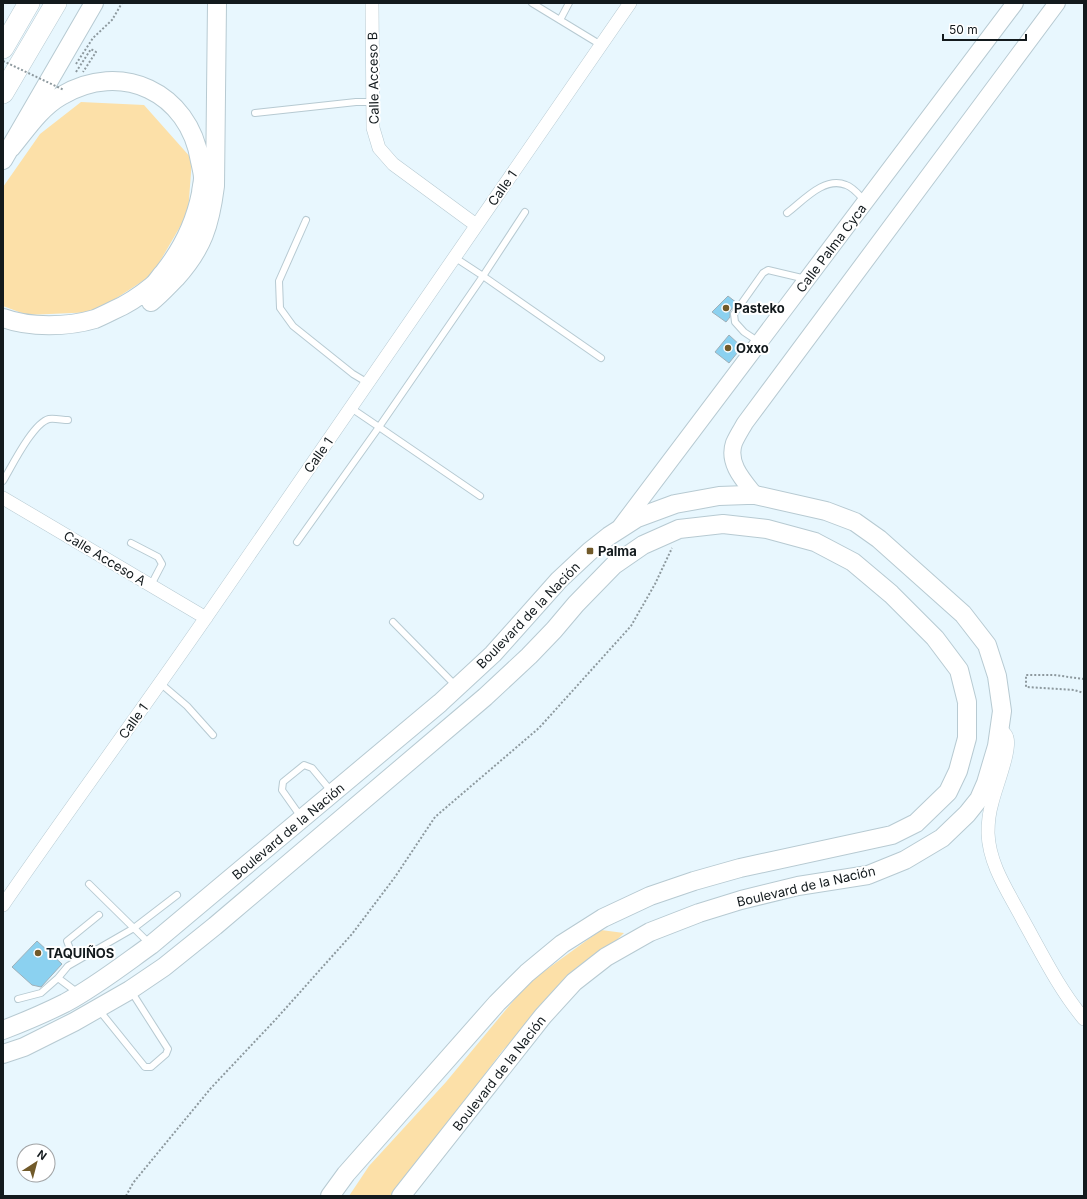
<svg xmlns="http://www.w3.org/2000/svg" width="1087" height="1199" font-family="Inter,sans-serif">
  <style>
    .green { fill: #fce0a8 }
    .building { fill: #8bd1f0; stroke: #9eb0b9 }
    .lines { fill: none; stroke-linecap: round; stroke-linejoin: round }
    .service-casing { stroke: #b7cad2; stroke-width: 8 }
    .minor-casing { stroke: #b7cad2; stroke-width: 14 }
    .tertiary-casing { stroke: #b7cad2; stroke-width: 18 }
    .secondary-casing { stroke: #b7cad2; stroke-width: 20 }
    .trunk-casing { stroke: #b7cad2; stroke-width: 22 }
    .path { stroke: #8d999e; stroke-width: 2; stroke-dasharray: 2 2; stroke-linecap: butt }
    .service { stroke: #fff; stroke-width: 6 }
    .minor { stroke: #fff; stroke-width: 13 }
    .tertiary { stroke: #fff; stroke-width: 16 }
    .secondary { stroke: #fff; stroke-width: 18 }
    .trunk { stroke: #fff; stroke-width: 21 }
    .path-bridge { stroke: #8d999e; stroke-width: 2; stroke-dasharray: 2 2; stroke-linecap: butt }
    .poi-dot { fill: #715a2a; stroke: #fff; stroke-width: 1.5 }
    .labels { text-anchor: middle; stroke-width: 4; stroke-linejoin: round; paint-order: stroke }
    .street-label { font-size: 13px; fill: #131a1d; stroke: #fff }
    .poi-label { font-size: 13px; font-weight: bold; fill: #131a1d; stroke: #fff; text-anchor: start }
  </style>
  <rect width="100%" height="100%" fill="#e8f7fe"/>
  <path class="green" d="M81 102 144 105 192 159 188 213 152 275 95 312 27 315 3 306V187L40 134Z
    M601 930 624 933 503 1050 393 1196H349L369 1166 446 1082 528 983Z"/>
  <path class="building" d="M728 296 737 303 730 311V317L726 322 712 312Z
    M729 335 742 347 729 363 715 352Z
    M37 941 62 964 41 987 32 985 12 967Z"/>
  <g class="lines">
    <defs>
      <path id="service" d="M532 3 601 45
        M560 20 569 3
        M255 113 356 102H372
        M525 212 483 276 601 358
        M787 213C803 201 824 176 846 185 853 187 860 196 865 201
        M306 220 279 281 280 308 293 326 353 374 368 383
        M759 342 744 332 735 322 734 314 763 273 768 270 806 279
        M351 408 379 427 483 276 454 257
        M3 481C12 466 33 423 49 419 54 418 63 420 68 420
        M297 542 379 427 480 496
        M131 543 158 557 162 564 151 585
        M393 622 456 686
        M160 683 187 706 213 735
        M301 817 282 790 283 782 304 765 312 768 331 791
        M89 884 150 944
        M75 962 67 941 99 915
        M78 993 58 978 68 966 134 928 177 895
        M18 999 41 993 58 978
        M99 1010 145 1067H151L166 1054 168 1049 131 991"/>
      <path id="minor" d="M372 3 373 128 379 148 393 164 476 225
        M3 498 206 618
        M999 729C1003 732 1006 733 1007 738 1011 750 995 789 992 803 989 813 988 823 988 833 989 865 1009 893 1023 920 1042 954 1059 989 1084 1019
        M3 905C70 808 140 713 207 616 349 412 488 207 630 3"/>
      <path id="tertiary" d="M755 495C743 480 727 463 734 443 737 436 741 430 745 423L1057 3
        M621 526 1015 3"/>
      <path id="secondary" d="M3 160 94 3
        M151 302C160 295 168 286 176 278 203 248 210 225 215 186L217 3
        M3 318C30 328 68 327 95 319 102 316 108 313 114 310 128 304 141 295 152 286 157 282 160 276 164 272 183 248 195 223 201 193 201 189 203 183 203 178 203 173 201 166 200 161 189 92 121 60 61 96 40 108 26 130 11 148
        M3 1030C24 1022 45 1013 65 1003 95 987 123 965 151 945L440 703 493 654 559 580 590 551 609 536 637 518 675 504 719 496 747 495H755L826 511 855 522 879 539 963 614 987 645 997 676 1002 711 997 746 986 783 979 799 967 814 942 838 905 860 868 875 798 886 741 900 699 913 650 932 606 957 574 982 543 1016 401 1196
        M3 1054 24 1047 74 1022 130 990 164 967 215 926 485 697 529 656 554 630 576 604 614 565 643 545 679 529 723 524 767 529 815 542 853 562 891 594 935 638 959 670 967 702V738L958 771 948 792 916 823 892 835 740 868 694 881 650 896 603 918 562 944 527 973 497 1003 346 1174 330 1196"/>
      <path id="trunk" d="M3 48 29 3
        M3 93 56 3"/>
    </defs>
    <use href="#service" class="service-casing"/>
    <use href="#minor" class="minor-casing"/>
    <use href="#tertiary" class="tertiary-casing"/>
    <use href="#secondary" class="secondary-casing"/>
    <use href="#trunk" class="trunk-casing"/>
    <path class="path" d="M76 64 93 38 112 20 122 3
      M76 72 91 49 96 52 83 72
      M1084 679 1054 675H1026V687L1074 690 1084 693
      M126 1196 133 1183 211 1088 277 1018 352 934 395 877 435 817 539 728 631 626 655 584 672 548"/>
    <use href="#service" class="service"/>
    <use href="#minor" class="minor"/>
    <use href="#tertiary" class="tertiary"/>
    <use href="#secondary" class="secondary"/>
    <use href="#trunk" class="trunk"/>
    <path class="path-bridge" d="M3 61 64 90"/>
  </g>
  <g class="poi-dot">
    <circle cx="726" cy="308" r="4"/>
    <circle cx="728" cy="348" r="4"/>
    <rect x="586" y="547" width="8" height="8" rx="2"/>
    <circle cx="38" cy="953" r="4"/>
  </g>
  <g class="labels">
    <g class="street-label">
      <text transform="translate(373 78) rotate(-91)" y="5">Calle Acceso B</text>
      <text transform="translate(502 188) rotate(-55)" y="5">Calle 1</text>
      <text transform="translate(831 248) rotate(-53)" y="5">Calle Palma Cyca</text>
      <text transform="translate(318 455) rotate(-55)" y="5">Calle 1</text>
      <text transform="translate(105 558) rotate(31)" y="5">Calle Acceso A</text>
      <text transform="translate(528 615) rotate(-46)" y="5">Boulevard de la Nación</text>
      <text transform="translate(133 721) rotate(-54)" y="5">Calle 1</text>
      <text transform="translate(288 831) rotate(-40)" y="5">Boulevard de la Nación</text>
      <text transform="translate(806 886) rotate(-13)" y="5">Boulevard de la Nación</text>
      <text transform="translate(499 1073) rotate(-52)" y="5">Boulevard de la Nación</text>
    </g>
    <g class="poi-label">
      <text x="734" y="313">Pasteko</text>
      <text x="736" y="353">Oxxo</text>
      <text x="598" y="556">Palma</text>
      <text x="46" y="958">TAQUIÑOS</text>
    </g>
  </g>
  <rect width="1087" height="1199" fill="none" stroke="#131a1d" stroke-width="8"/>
  <g transform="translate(36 1163) rotate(36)"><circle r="19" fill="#ffffff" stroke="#a1a3a5"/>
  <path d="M0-3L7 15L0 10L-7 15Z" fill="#715a2a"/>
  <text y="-6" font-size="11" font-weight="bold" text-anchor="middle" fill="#131a1d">N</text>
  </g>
  <path d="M943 34v6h83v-6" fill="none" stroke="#131a1d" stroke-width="2"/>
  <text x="949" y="34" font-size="12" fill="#131a1d" stroke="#ffffff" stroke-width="3" paint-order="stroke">50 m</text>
</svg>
